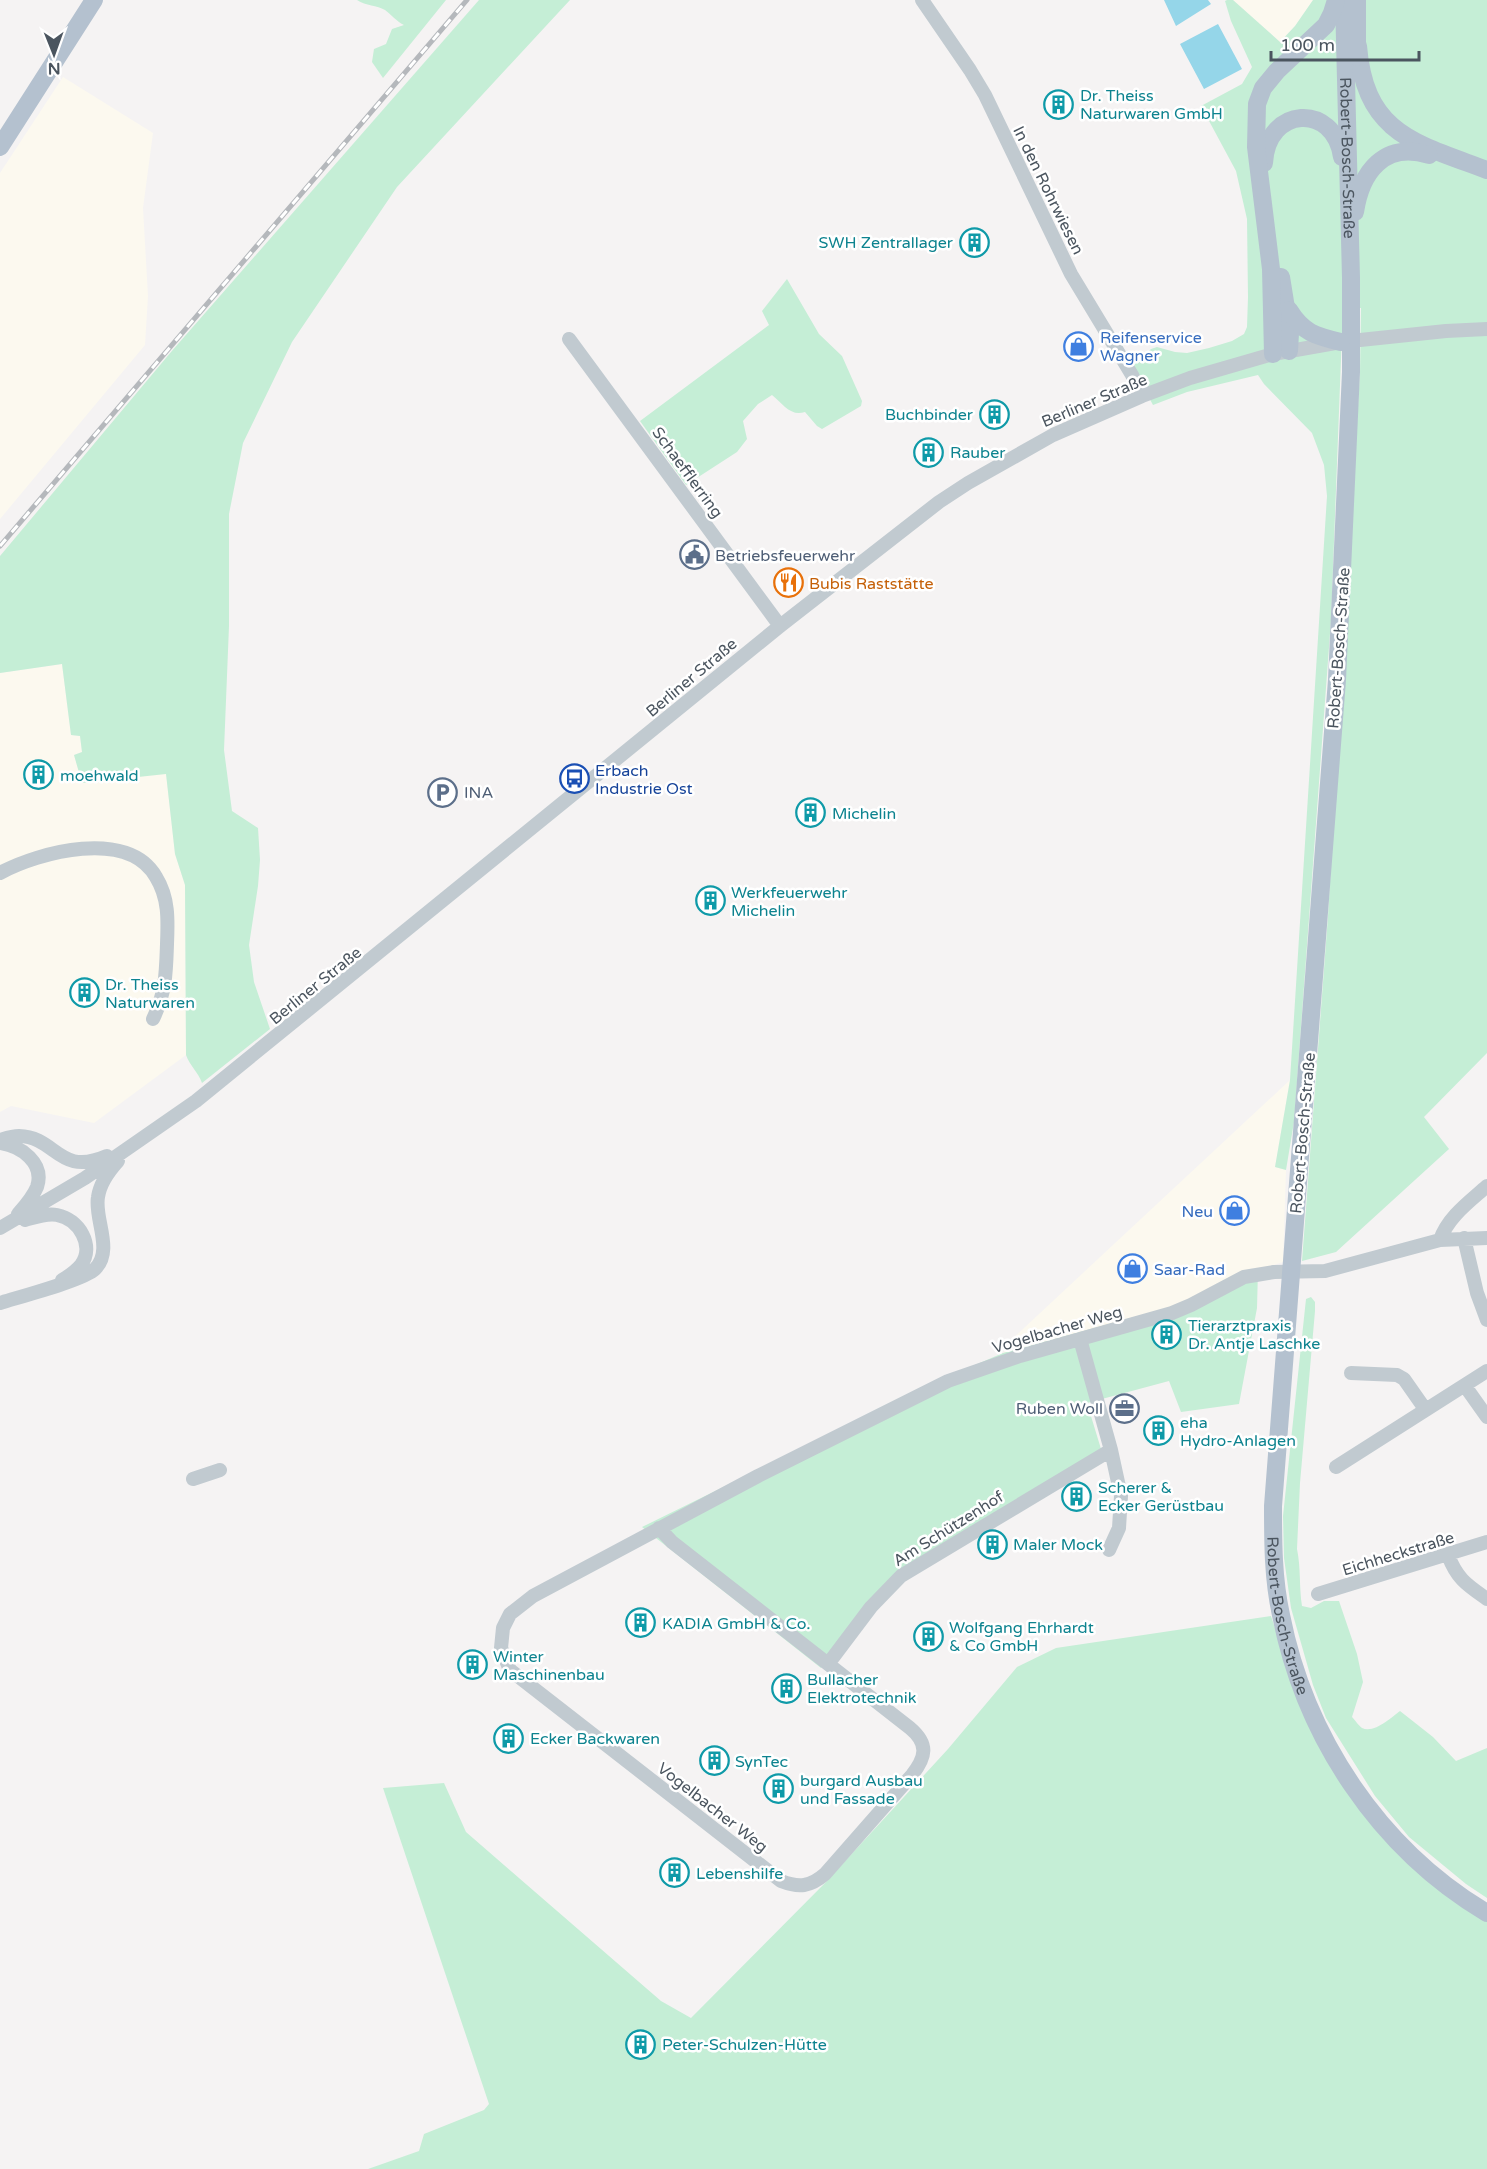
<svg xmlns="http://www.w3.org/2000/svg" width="1487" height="2169" font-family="'Varela Round',sans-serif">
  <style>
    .commercial { fill: #fcf9ef }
    .green { fill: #c5eed6 }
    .water { fill: #95d6e9 }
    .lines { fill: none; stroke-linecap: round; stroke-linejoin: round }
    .minor { stroke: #c1cad0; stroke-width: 14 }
    .major { stroke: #b4c1cf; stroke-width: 18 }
    .rail-casing { stroke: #b5b8bc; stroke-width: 5 }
    .rail { stroke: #fff; stroke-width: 3; stroke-dasharray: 9; stroke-linecap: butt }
    .labels { text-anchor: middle; stroke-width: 5; stroke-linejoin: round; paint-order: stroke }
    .culture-label { font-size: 16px; fill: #0d838f; stroke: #fff; text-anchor: start }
    .street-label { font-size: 16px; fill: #4b555f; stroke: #fff }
    .shop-label { font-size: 16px; fill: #366cbe; stroke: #fff; text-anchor: start }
    .service-label { font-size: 16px; fill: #4e5e75; stroke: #fff; text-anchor: start }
    .food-label { font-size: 16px; fill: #c56008; stroke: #fff; text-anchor: start }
    .transit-label { font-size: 16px; fill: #164399; stroke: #fff; text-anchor: start }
  </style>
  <rect width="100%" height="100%" fill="#f5f3f3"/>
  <path class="commercial" d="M1233 0H1313L1295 26 1280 42Z
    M63 77 153 133 143 208 148 296 145 345 0 519V173Z
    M62 664 71 735 80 736 82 752 74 755 82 783 166 773 175 854 185 885 186 1055 94 1123 11 1106 0 1112V673Z
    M1290 1080 1275 1167 1286 1170 1283 1262 1258 1270 1189 1302 1003 1353 1010 1341Z"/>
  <path class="green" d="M357 0H446L383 78 372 62 374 49 386 44 392 29 404 25C396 21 392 15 385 10 377 5 366 6 357 0Z
    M479 0H570L397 187 292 342 243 443 229 514V626L224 750 232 811 258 828 260 860 258 886 249 945 254 982 270 1029 202 1083C198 1072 190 1066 186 1055L185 885 175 854 166 774 82 783 74 755 82 752 80 736 71 735 62 664 0 673V556L171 352Z
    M1227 0H1233L1280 42 1295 26 1313 0H1487V1053L1424 1117 1449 1149 1336 1252 1302 1261 1328 916 1360 372 1361 308 1343 307 1331 620 1299 1054 1294 1122 1286 1170 1275 1167 1290 1080 1327 496 1324 465 1312 433 1264 384 1258 375 1187 392 1153 405 1132 366 1151 349 1157 347 1175 352 1187 353 1209 348 1232 341 1244 334 1247 327 1248 297 1247 219 1236 171 1201 106 1242 84 1252 67 1231 21 1225 1Z
    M787 279 819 334 842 356 862 401 861 406 822 429 817 426 805 412C791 417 783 404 772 395L758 404 743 421 747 439 737 452 686 485 640 421 769 325 762 311Z
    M1258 1270 1257 1308 1239 1404 1181 1412 1169 1381 1087 1403 1101 1449 864 1608 821 1668 642 1527 947 1377 1003 1353 1189 1302Z
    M1311 1297 1315 1302V1311L1300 1483 1297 1549C1301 1568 1299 1587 1302 1606L1311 1608 1324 1601H1339L1357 1654 1363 1682 1352 1717C1355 1720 1359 1726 1362 1728 1374 1734 1392 1717 1400 1711L1433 1737 1456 1761 1487 1748V1898L1466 1884 1409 1837 1375 1796 1326 1718 1313 1685 1291 1608 1284 1558 1283 1516 1306 1299Z
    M1271 1616 1285 1658 1357 1802 1487 1918V2169H368L419 2151 424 2134 484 2110 489 2104 383 1788 444 1783 466 1832 661 2001 691 2018 825 1883 948 1749 1017 1667 1056 1648Z"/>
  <path class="water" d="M1164 0H1208L1211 4 1176 26Z
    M1218 24 1242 69 1204 89 1180 44Z"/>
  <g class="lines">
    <path class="minor" d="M922 0 970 70 985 95 1071 274 1132 375 1142 396
      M569 339 780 626
      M0 873C39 852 128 828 156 877 169 898 168 920 167 944 166 973 166 992 153 1019
      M0 1140C6 1138 13 1136 19 1136 57 1137 58 1177 107 1156
      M0 1143C21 1146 45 1163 37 1187 33 1197 25 1206 18 1214
      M25 1220C36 1217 47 1213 57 1215 79 1219 95 1246 81 1265 76 1271 69 1276 62 1280
      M0 1228 85 1178 196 1101 780 626 939 502 968 483 1053 435 1142 396 1190 378 1273 354 1341 342 1446 331 1487 329
      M1464 1238 1477 1293 1487 1320
      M1440 1240C1448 1217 1469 1202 1487 1186
      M0 1303C19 1297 84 1280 95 1269 114 1250 94 1219 98 1197 100 1183 108 1172 118 1161
      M1080 1339 1111 1450 1121 1496 1119 1528 1109 1550
      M1351 1373 1397 1375 1404 1379 1425 1409
      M1465 1386 1487 1417
      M1336 1467 1487 1371
      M193 1479 220 1470
      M659 1528 672 1542 910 1728C929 1744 926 1757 912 1775L825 1874C810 1887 799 1888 781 1881L510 1670 501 1648 503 1628 510 1614 533 1596 758 1476 948 1381 1020 1356 1172 1313 1191 1305 1244 1277 1274 1272 1325 1271 1440 1240 1487 1238
      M1448 1555C1457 1579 1467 1585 1487 1599
      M1318 1594 1487 1542
      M828 1664 871 1607 901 1576 1111 1450"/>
    <g class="major">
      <path id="s1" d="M1344 0 1351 278V372L1337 680 1273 1506C1273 1542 1273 1579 1281 1615 1305 1737 1379 1849 1487 1913"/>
      <path d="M1358 46C1365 134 1415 143 1487 170"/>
      <path d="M1357 57V0"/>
      <path d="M0 147 94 0"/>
      <path d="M1264 163C1267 106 1334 102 1342 157"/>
      <path d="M1355 212C1361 172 1384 141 1429 155"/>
      <path d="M1281 277 1290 333 1289 351"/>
      <path d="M1289 310C1303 333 1316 336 1341 342"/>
      <path d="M1273 354 1271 269 1256 147 1257 104 1263 88 1277 71 1326 25 1332 13 1336 0"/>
    </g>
    <defs>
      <path id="rail" d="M0 546 467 0"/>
    </defs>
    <use href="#rail" class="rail-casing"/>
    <use href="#rail" class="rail"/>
  </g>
  <defs>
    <symbol id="building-ring" viewBox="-11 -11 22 22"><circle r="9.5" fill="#fff" stroke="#0f9aa8" stroke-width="1.5"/><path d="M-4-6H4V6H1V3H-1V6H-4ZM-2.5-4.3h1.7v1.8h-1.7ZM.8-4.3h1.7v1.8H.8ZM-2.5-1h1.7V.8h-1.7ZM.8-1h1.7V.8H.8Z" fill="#0f9aa8"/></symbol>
    <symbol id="shop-ring" viewBox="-11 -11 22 22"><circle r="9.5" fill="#fff" stroke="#3f7fe0" stroke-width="1.5"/><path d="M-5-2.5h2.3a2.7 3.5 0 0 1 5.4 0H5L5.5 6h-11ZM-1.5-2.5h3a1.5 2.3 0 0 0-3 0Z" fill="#3f7fe0"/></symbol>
    <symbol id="civic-ring" viewBox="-11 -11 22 22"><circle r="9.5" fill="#fff" stroke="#5c6f8a" stroke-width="1.5"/><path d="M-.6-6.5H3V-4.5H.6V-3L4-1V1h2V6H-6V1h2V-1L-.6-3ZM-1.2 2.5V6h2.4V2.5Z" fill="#5c6f8a"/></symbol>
    <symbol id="restaurant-ring" viewBox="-11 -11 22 22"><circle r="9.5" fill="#fff" stroke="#e8710a" stroke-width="1.5"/><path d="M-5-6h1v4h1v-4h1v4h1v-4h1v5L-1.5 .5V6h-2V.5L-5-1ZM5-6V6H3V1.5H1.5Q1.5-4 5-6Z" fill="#e8710a"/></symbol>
    <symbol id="bus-ring" viewBox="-11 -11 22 22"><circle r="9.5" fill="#fff" stroke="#1a4fb4" stroke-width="1.5"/><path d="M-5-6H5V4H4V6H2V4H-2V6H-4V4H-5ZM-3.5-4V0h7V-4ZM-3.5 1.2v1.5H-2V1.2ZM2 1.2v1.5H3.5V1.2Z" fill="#1a4fb4"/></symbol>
    <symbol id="parking-ring" viewBox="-11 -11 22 22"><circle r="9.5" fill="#fff" stroke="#5c6f8a" stroke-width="1.5"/><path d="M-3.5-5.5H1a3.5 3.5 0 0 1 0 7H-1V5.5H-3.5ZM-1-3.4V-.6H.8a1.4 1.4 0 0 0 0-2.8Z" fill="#5c6f8a"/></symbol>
    <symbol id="office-ring" viewBox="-11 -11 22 22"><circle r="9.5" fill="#fff" stroke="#5c6f8a" stroke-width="1.5"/><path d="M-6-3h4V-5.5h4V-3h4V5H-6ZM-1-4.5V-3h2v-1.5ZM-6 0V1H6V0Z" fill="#5c6f8a"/></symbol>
  </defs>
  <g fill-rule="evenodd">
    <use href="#building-ring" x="1042" y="88" width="33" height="33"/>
    <use href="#building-ring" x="958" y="226" width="33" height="33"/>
    <use href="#shop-ring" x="1062" y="330" width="33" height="33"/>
    <use href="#building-ring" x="978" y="398" width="33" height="33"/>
    <use href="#building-ring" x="912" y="436" width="33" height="33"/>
    <use href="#civic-ring" x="678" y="538" width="33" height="33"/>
    <use href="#restaurant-ring" x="772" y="566" width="33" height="33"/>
    <use href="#building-ring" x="22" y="758" width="33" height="33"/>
    <use href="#bus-ring" x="558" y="762" width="33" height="33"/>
    <use href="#parking-ring" x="426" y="776" width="33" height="33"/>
    <use href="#building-ring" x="794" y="796" width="33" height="33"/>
    <use href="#building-ring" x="694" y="884" width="33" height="33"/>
    <use href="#building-ring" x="68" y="976" width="33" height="33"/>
    <use href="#shop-ring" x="1218" y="1194" width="33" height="33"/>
    <use href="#shop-ring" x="1116" y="1252" width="33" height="33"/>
    <use href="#building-ring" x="1150" y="1318" width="33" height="33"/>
    <use href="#office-ring" x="1108" y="1392" width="33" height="33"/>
    <use href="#building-ring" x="1142" y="1414" width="33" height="33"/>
    <use href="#building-ring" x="1060" y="1480" width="33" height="33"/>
    <use href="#building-ring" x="976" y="1528" width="33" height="33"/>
    <use href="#building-ring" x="624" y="1606" width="33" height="33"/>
    <use href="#building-ring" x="912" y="1620" width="33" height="33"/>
    <use href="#building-ring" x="456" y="1648" width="33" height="33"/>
    <use href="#building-ring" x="770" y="1672" width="33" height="33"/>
    <use href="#building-ring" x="492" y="1722" width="33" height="33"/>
    <use href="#building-ring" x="698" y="1744" width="33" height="33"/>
    <use href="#building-ring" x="762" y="1772" width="33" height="33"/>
    <use href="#building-ring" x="658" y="1856" width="33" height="33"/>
    <use href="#building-ring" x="624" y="2028" width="33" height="33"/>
  </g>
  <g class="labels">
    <g class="culture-label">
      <text x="1080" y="101">Dr. Theiss<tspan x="1080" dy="18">Naturwaren GmbH</tspan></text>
      <text x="953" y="248" text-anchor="end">SWH Zentrallager</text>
      <text x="973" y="420" text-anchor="end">Buchbinder</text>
      <text x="950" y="458">Rauber</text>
      <text x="60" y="781">moehwald</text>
      <text x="832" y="819">Michelin</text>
      <text x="731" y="898">Werkfeuerwehr<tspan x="731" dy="18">Michelin</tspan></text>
      <text x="105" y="990">Dr. Theiss<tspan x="105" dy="18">Naturwaren</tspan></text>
      <text x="1188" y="1331">Tierarztpraxis<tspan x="1188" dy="18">Dr. Antje Laschke</tspan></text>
      <text x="1180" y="1428">eha<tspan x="1180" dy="18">Hydro-Anlagen</tspan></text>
      <text x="1098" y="1493">Scherer &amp;<tspan x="1098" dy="18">Ecker Gerüstbau</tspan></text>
      <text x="1013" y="1550">Maler Mock</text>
      <text x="662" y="1629">KADIA GmbH &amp; Co.</text>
      <text x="949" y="1633">Wolfgang Ehrhardt<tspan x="949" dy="18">&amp; Co GmbH</tspan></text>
      <text x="493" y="1662">Winter<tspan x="493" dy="18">Maschinenbau</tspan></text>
      <text x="807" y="1685">Bullacher<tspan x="807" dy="18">Elektrotechnik</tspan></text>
      <text x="530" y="1744">Ecker Backwaren</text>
      <text x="735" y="1767">SynTec</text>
      <text x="800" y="1786">burgard Ausbau<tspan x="800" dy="18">und Fassade</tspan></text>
      <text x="696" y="1879">Lebenshilfe</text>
      <text x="662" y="2050">Peter-Schulzen-Hütte</text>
    </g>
    <g class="street-label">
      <text dy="6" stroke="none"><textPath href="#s1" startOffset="158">Robert-Bosch-Straße</textPath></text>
      <text transform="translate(1049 190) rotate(64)" y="6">In den Rohrwiesen</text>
      <text transform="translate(1094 400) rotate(-23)" y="6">Berliner Straße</text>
      <text transform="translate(688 472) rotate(54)" y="6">Schaefflerring</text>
      <text transform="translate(1338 648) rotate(-86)" y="6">Robert-Bosch-Straße</text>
      <text transform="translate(691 677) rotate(-40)" y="6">Berliner Straße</text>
      <text transform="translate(315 985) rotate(-39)" y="6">Berliner Straße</text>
      <text transform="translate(1302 1133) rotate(-85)" y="6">Robert-Bosch-Straße</text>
      <text transform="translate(1057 1329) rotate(-16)" y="6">Vogelbacher Weg</text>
      <text transform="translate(948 1528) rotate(-32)" y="6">Am Schützenhof</text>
      <text transform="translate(1398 1553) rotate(-17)" y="6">Eichheckstraße</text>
      <text dy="6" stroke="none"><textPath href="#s1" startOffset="1620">Robert-Bosch-Straße</textPath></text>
      <text transform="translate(713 1807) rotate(38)" y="6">Vogelbacher Weg</text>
    </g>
    <g class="shop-label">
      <text x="1100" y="343">Reifenservice<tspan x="1100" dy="18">Wagner</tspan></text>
      <text x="1213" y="1217" text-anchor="end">Neu</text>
      <text x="1154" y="1275">Saar-Rad</text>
    </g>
    <g class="service-label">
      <text x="715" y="561">Betriebsfeuerwehr</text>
      <text x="464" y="798">INA</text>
      <text x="1103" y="1414" text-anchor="end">Ruben Woll</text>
    </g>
    <g class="food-label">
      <text x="809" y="589">Bubis Raststätte</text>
    </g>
    <g class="transit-label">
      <text x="595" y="776">Erbach<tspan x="595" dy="18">Industrie Ost</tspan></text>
    </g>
  </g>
  <g transform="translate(54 54) rotate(179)" stroke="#ffffff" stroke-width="4.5" paint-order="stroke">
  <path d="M0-4.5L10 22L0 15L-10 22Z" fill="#4b555f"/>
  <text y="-9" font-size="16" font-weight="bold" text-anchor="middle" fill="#4b555f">N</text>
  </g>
  <path d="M1271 51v9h148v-9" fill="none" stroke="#4b555f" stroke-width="3"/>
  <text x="1280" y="51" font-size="18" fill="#4b555f" stroke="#ffffff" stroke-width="4.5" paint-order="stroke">100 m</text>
</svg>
